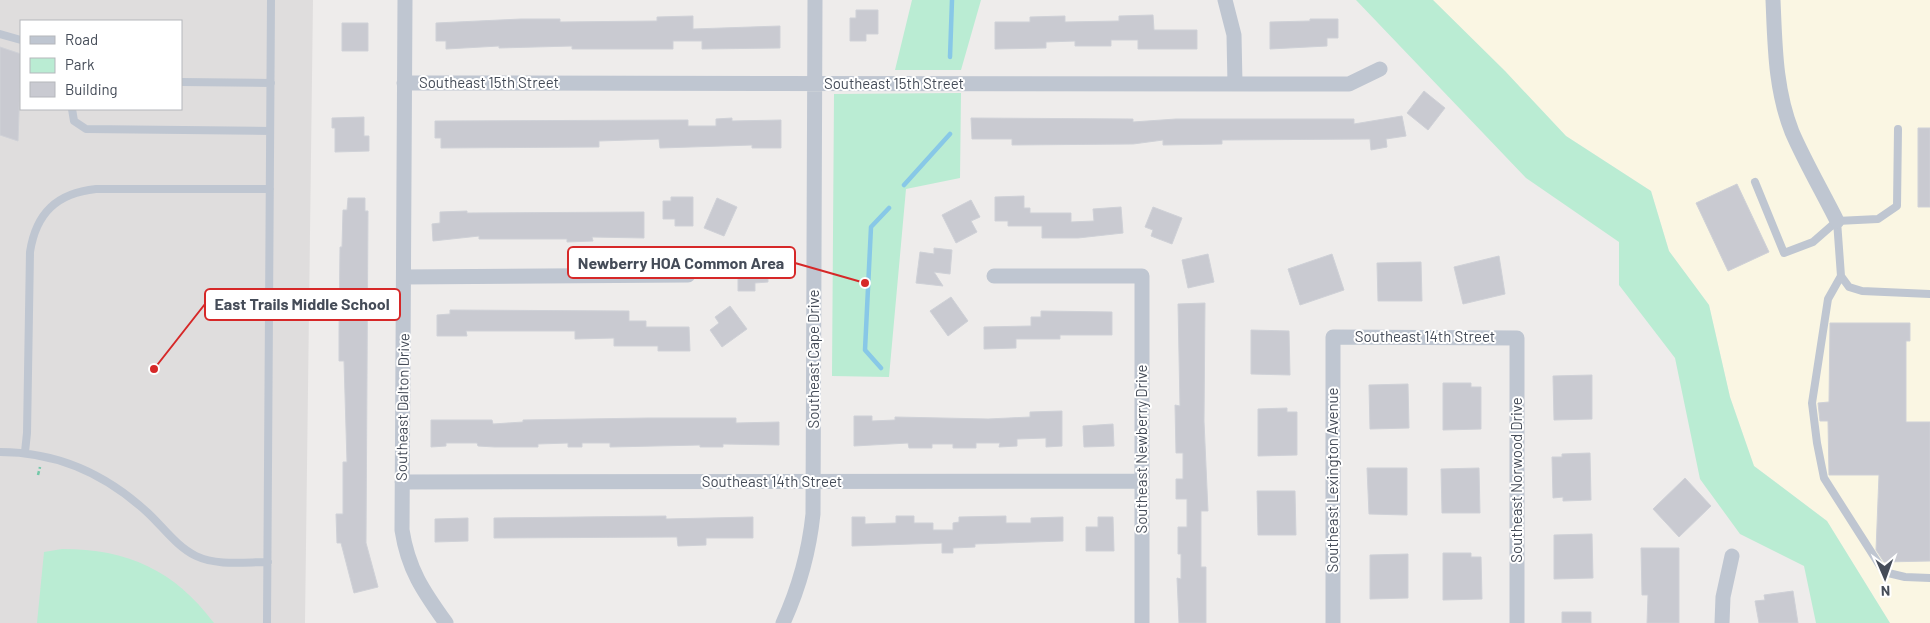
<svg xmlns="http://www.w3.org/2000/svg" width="1930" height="623" font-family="Barlow,sans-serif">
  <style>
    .commercial { fill: #faf6e3 }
    .education { fill: #dfdddd; fill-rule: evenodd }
    .green { fill: #baecd3 }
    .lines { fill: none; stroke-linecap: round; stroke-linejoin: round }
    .stream { stroke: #88c8e7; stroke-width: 4.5 }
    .building { fill: #c9cad1; stroke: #cfd1d7 }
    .path { stroke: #73c8a8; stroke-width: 2.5; stroke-dasharray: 4 2.5; stroke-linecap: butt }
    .lane { stroke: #bfc6d1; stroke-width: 8 }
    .street { stroke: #bfc6d1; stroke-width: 15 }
    .labels { text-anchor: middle; stroke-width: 4; stroke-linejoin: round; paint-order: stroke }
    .street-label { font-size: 15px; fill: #454c58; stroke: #fff }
    .leader { fill: none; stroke: #d62828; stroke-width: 2 }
    .callout-dot { fill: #d62828; stroke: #fff; stroke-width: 2 }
    .callout { fill: #fff; stroke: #d62828; stroke-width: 2 }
    .callout-label { font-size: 16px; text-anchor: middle; font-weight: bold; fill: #454c58 }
  </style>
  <rect width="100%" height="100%" fill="#eeeceb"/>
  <path class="commercial" d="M1433 0H1930V623H1890L1827 521 1754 466 1730 397 1709 305 1669 251 1651 191 1566 136 1505 71Z"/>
  <path class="education" d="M0 0H313L305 623H0ZM21 21H181V109H21Z"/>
  <path class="green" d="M912 0H981L961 70H895Z
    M1356 0H1433L1505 71 1566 136 1651 191 1669 251 1709 305 1730 397 1754 466 1827 521 1890 623H1816L1804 566 1740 534 1700 479 1675 358 1619 285V242L1526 178Z
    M961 93 960 178 906 189 889 377 832 376 834 94Z
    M62 549C128 549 174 570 214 623H37L44 552Z"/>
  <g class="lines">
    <path class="stream" d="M950 57 952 0
      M904 185 950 134
      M881 368 865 350 871 227 889 208"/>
  </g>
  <path class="building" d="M856 10H878V34H866V41H850V18H856Z
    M1153 15 1154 30H1197V49H1138V40H1111V46H1075V41L1046 42V48L995 49V22H1030V17L1065 16V22L1119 21V16Z
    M693 16V29L780 26V48L702 49V41H673V49H572V46L499 48V46L446 49V41H436V23L521 19H560V22L657 21V17Z
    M1310 19H1338V38H1327V46L1270 49V22L1310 21Z
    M342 23H368V51H342Z
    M0 47 21 54 18 141 0 135Z
    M1424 91 1445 108 1428 130 1407 113Z
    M1402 116 1406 136 1386 139 1387 147 1371 150 1370 139 1222 140V144L1163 145V140L1133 144 1012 145V139H972L971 118 1133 119V122L1176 119H1354V124Z
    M364 117V136H369V151L335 152V128H332V118Z
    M732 118V121L781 120V148H752V145L660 148 659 139 599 141V147L441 148V138H435V121L688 120V126H716V119Z
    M1918 128H1930V207H1918Z
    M1737 184 1769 252 1728 271 1696 203Z
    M1024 196V208H1030V213H1071V222L1094 221 1093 209 1121 207 1123 233 1078 238H1042V226H1008V221H995V197Z
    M671 197H693V226H675V219H663V201H671Z
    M348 198H365V211H368L366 543 378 587 354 593 341 543H337L336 514H343V462H347L344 361H339V332L340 247H342L343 210H347Z
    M717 198 737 207 724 236 704 228Z
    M971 200 980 217 971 221 977 232 956 243 942 215Z
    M1153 207 1182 218 1172 244 1151 236 1153 230 1145 227Z
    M467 211V213L644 212V238L592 237 593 241 567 242V239H479V236L433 241 432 224 440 223V212Z
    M934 248 952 250 950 274 934 272 943 286 916 283 920 252 934 254Z
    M741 254H768V282L755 283V291H738V269H742Z
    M1208 254 1214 282 1188 288 1182 260Z
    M1332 254 1344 290 1300 305 1288 269Z
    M1499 256 1505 294 1463 304 1454 267Z
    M1421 262 1422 301H1378L1377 263Z
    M951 297 968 321 948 336 930 311Z
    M1205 303 1204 421 1208 511H1201V567H1206V623H1179L1177 578 1181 579V554H1178V527H1187V499H1176V479H1183V453H1176L1175 405 1180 406 1178 304Z
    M730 306 747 329 722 347 710 330 719 323 715 317Z
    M450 310 629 311V321H646V327H689L690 351H658V346H614V338L575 339V331H466L467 336H437V315L450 314Z
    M1041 311 1112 312V335H1060V339H1016V348L984 349V327L1031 326V317H1041Z
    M1830 323H1910V341H1906V422H1930V561L1884 562 1876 550 1879 475H1829L1828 421H1820L1818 403 1829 402Z
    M1251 330 1289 331 1290 375 1251 374Z
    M1592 375V419L1554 420 1553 376Z
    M1443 383H1471V387H1481V429L1443 430Z
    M1408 384 1409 428 1370 429 1369 385Z
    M1287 408V412H1297V455L1258 456V409Z
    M1062 411V446L1046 447V438L1017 439V446L999 447 1000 443H976V448H953V444H932V448H909L908 443 854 446V416H872V421L895 420V417L988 419 1030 417V412Z
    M648 418H736V423L779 422V445L723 444V447H700V445L610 447V443H582V447H568V443L538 444V447H495L478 446 477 443H446V446L431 447V420H492L493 424 523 422V420Z
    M1113 424 1114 446 1084 447 1083 426Z
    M1590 453 1591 500 1563 501V497L1553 498 1552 457H1562V454Z
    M1367 468H1407V515L1369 514Z
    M1479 468 1480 513H1442L1441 469Z
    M1685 478 1711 506 1679 537 1653 509Z
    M1257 491H1295L1296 535H1258Z
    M666 516V519L753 517V538H706V545L678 546 677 537 494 538V518Z
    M896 516H914V523H933V530H953V523L959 522V517L1006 516V523H1031V518L1063 517V541L975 544V547L953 548V553H942V543L852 546V517H865V524L896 523Z
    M1098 517H1113L1114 551H1086V527H1098Z
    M468 518V541L435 542V519Z
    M1592 534 1593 578 1554 579V535Z
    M1641 548H1679V623H1647L1648 595H1642Z
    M1443 553H1471V557H1481L1482 599 1443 600Z
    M1408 554V598L1370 599V555Z
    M1793 591 1798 623H1759L1755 601 1765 600 1764 595Z
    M1562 612H1591V623H1562Z"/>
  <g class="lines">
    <path class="path" d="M38 475 40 467"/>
    <path class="lane" d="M0 34 21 40
      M181 82 271 83
      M72 109 74 121 86 129 270 131
      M1755 182 1784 253 1813 242 1837 221 1878 219 1897 206 1898 129
      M1837 221 1841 276 1849 287 1862 291 1930 294
      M1841 276 1828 299 1812 403 1817 443 1824 478 1884 572 1905 577 1930 578
      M0 452C57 452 106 474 148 513 163 527 177 547 196 556 217 566 245 562 268 562
      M25 452 27 433 30 252C36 213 57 193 96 189H270
      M267 623 271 0"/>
    <path class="street" d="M405 0 402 530C408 569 423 591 446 623
      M1225 0 1234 35 1235 84
      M1773 0C1775 45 1775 89 1792 132 1805 162 1822 191 1837 221
      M404 83 1349 84 1380 69
      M994 276H1142V623
      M404 277 688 275
      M402 482 1142 481
      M783 623C799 588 809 552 813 514L815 0
      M1333 623V337L1517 338V623
      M1722 623 1723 597 1732 556"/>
  </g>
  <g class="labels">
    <g class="street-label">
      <text x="489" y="88">Southeast 15th Street</text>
      <text x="894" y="89">Southeast 15th Street</text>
      <text x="1425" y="342">Southeast 14th Street</text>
      <text transform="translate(814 359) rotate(-90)" y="5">Southeast Cape Drive</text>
      <text transform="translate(403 407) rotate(-89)" y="5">Southeast Dalton Drive</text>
      <text transform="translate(1142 449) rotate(-90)" y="5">Southeast Newberry Drive</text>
      <text transform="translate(1333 480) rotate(-90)" y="5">Southeast Lexington Avenue</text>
      <text transform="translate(1517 480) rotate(-90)" y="5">Southeast Norwood Drive</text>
      <text x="772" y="487">Southeast 14th Street</text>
    </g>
  </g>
  <path class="leader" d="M865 283L795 263M154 369L205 304"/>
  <g class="callout-dot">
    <circle cx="865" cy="283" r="5"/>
    <circle cx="154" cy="369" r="5"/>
  </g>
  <g class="callout">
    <rect x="568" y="247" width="227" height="31" rx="5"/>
    <rect x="205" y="289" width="195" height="31" rx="5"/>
  </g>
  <g class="callout-label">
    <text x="681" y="269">Newberry HOA Common Area</text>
    <text x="302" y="310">East Trails Middle School</text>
  </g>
  <rect x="20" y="20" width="162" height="90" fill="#ffffff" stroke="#b5b7bc"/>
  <rect x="30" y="36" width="25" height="8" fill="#bfc6d1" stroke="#b5b7bc"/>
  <text x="65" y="45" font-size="15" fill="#454c58">Road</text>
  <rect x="30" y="58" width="25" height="15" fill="#baecd3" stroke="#b5b7bc"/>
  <text x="65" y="70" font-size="15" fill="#454c58">Park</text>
  <rect x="30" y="82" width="25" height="15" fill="#c9cad1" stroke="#b5b7bc"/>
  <text x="65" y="95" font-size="15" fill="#454c58">Building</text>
  <g transform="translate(1885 578) rotate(178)" stroke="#ffffff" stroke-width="4" paint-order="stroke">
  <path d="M0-4L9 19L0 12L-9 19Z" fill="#454c58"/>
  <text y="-8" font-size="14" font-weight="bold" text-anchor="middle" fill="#454c58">N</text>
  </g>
</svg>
